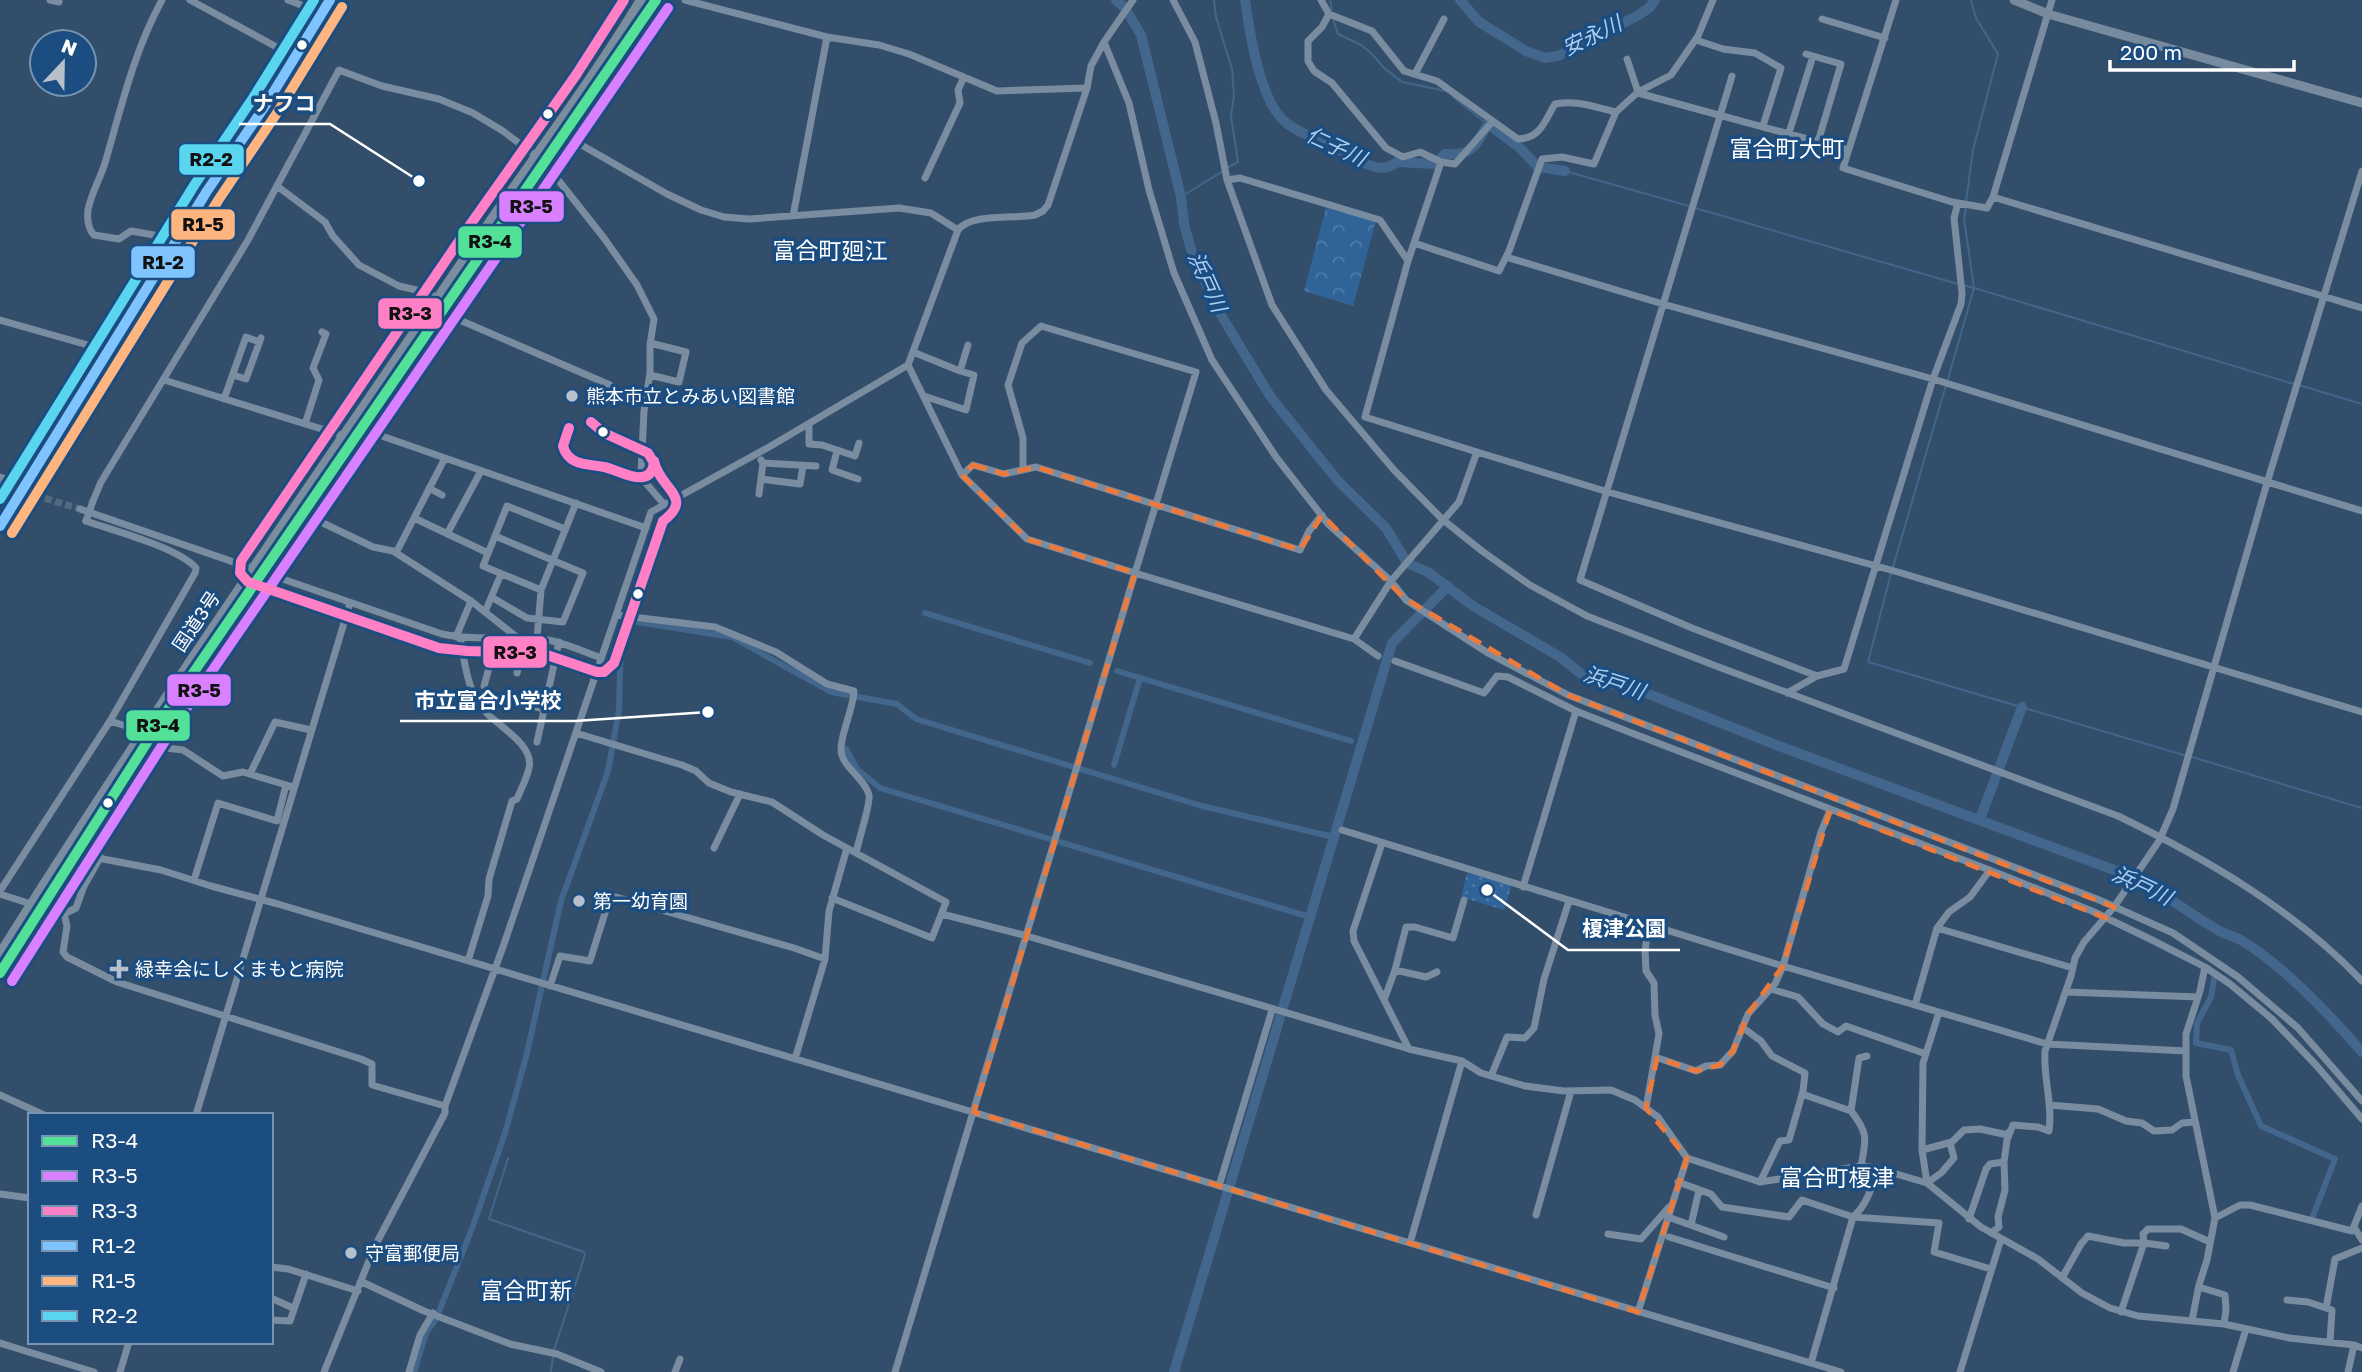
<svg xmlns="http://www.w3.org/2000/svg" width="2362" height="1372" font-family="'Golos Text','Noto Sans JP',sans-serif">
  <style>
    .forest { fill: url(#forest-crowns) }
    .park { fill: url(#park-dots) }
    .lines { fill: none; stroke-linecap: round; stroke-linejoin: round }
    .stream { stroke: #42668c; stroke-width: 2 }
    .canal { stroke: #42668c; stroke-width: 6 }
    .river { stroke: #42668c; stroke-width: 10 }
    .minor-tunnel { stroke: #526980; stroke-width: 7; stroke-dasharray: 7 3.5; stroke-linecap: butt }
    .minor { stroke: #798ca0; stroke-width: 7 }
    .major { stroke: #778a9e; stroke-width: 9 }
    .highway { stroke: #7a8ea0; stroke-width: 10 }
    .minor-bridge { stroke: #798ca0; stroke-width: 7 }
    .bus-1-casing { stroke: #1c4d81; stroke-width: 16 }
    .bus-2-casing { stroke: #1c4d81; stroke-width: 16 }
    .bus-3-casing { stroke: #1c4d81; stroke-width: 16 }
    .bus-4-casing { stroke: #1c4d81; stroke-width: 16 }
    .bus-5-casing { stroke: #1c4d81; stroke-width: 16 }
    .bus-6-casing { stroke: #1c4d81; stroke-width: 16 }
    .bus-1 { stroke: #53e098; stroke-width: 10 }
    .bus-2 { stroke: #d880ff; stroke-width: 10 }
    .bus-3 { stroke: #ff80c5; stroke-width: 10 }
    .bus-4 { stroke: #80c4ff; stroke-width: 10 }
    .bus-5 { stroke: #ffb580; stroke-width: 10 }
    .bus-6 { stroke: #5ad5f0; stroke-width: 10 }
    .marked { fill: none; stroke: #ed7a3d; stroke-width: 5; stroke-dasharray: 14 9; stroke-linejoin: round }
    .bus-dot { fill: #fff; stroke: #1c4d81; stroke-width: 2.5 }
    .poi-dot { fill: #b8c1cb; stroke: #1c4d81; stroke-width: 2.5 }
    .labels { text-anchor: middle; stroke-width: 7; stroke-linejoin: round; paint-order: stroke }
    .poi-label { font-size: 19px; fill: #fff; stroke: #1c4d81; text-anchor: start }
    .street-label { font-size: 19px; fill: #fff; stroke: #1c4d81 }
    .water-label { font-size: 21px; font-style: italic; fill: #abcff2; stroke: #1c4d81 }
    .quarter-label { font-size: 23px; fill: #fff; stroke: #1c4d81 }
    .leader { fill: none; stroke: #fff; stroke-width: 2.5 }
    .callout-dot { fill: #fff; stroke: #1c4d81; stroke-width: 2.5 }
    .callout-label { font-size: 21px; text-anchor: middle; font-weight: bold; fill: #fff; stroke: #1c4d81; stroke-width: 7; stroke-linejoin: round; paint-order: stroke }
    .line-badge { stroke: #1c4d81; stroke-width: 2.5 }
    .pale-badge-label { font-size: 19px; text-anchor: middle; font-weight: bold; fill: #111 }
  </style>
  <defs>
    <pattern id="forest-crowns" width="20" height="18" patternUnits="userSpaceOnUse" patternTransform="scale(1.75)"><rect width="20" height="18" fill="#306499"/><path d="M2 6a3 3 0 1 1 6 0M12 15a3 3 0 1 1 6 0" fill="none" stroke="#4f7ba8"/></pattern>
    <pattern id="park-dots" width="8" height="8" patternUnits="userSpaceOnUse" patternTransform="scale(1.75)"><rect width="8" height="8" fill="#306499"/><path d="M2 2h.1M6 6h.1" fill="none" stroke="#4f7ba8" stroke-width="1.8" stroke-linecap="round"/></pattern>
  </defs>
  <rect width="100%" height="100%" fill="#334e6a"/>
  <path class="forest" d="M1326 208 1376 221 1353 306 1304 291Z"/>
  <path class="park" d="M1467 873 1512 884 1504 910 1461 897Z"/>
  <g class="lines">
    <path class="stream" d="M1214 0 1216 17 1232 69 1234 95 1231 116 1238 162 1227 168
      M1330 0 1332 10
      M1333 19 1338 34 1361 45 1371 53 1384 68 1402 82 1446 91
      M1453 97 1487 124
      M1565 171 1689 206
      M1181 197 1223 171
      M1966 202 1973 150 1998 54 1976 18 1971 0
      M1695 208 1958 284
      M1964 285 2294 384
      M1948 379 1974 288 1964 219 1966 207
      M2299 385 2362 404
      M1893 567 1946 385
      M1891 573 1868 662 2187 756
      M2192 757 2362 808
      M508 1158 489 1219 584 1252 585 1255 554 1350
      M551 1372 553 1356"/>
    <path class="canal" d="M925 613 1090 663
      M1117 671 1351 741
      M846 749 857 769 880 788 1310 917
      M1114 765 1140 678
      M2215 974 2211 997 2197 1023 2196 1043 2231 1050 2238 1075 2261 1126 2335 1159 2311 1221
      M414 1372 426 1333 436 1319 473 1226 505 1133 526 1057 561 901 608 771 619 710 621 633 627 623 637 622 732 637 831 692 897 704 916 719 1202 806 1334 837"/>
    <path class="river" d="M1116 0 1125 8 1141 35 1181 197 1184 224 1192 253 1218 310 1270 396 1338 481 1386 528 1407 563 1428 572 1473 606 1560 657 1585 677 1641 691 1779 746 2125 874C2160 890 2184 910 2216 929 2224 934 2233 936 2241 940 2284 966 2329 1014 2362 1052
      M1245 0C1250 34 1260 106 1289 125 1307 137 1329 145 1348 154 1364 163 1381 175 1397 162L1435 164 1445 154C1473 156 1475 146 1488 124L1520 148 1538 167 1565 171
      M1460 0 1479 22 1526 51 1545 58 1558 56 1608 31 1637 16 1649 8 1655 0
      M1980 819 2022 707
      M1174 1372 1392 643 1448 586"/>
    <path class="minor-tunnel" d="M5 486 80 509"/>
    <path class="minor" d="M50 0 59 2
      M162 0C134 51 121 108 105 163 100 179 91 194 88 210 87 218 88 229 94 235L119 239 131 231 177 239
      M190 0 295 57
      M288 0 322 13
      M685 0 827 37 879 45 909 54 997 91 1087 88
      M1173 0 1195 42 1216 123 1227 180 1272 305 1326 390 1394 470 1442 519 1482 551 1530 585 1587 616 1716 666 2118 816C2205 858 2295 910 2362 981
      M1321 0 1329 14 1372 31 1404 71 1437 81 1518 139C1541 138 1544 122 1555 104 1578 100 1594 107 1616 112
      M1896 0 1843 168 1952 202 1987 208 1993 197 2052 0
      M1329 14 1322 27 1308 41V61L1314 71 1332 83 1386 148 1403 157 1420 152 1441 162 1455 164 1492 122
      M1822 19 1885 38
      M1696 40 1723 49 1755 53 1781 68 1763 126
      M1104 42 1129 103 1149 190 1174 273 1212 360 1276 457 1329 525 1391 581 1406 600 1488 653 1568 695 2097 899 2173 933 2238 977 2298 1028 2362 1101
      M1806 54 1841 64 1818 142
      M1627 59 1638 92
      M1415 74 1444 19
      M1732 76 1580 580 1692 628 1817 676
      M1638 93 1848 150
      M1789 133 1813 56
      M564 135 667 194 701 210 724 217 749 219 899 208 931 213 958 230
      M1441 162 1408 261 1365 417 1477 452
      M925 178 960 103 958 90 964 77
      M1227 180 1240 178 1380 220 1408 261
      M277 186 325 222 333 236 359 265 399 286 429 293 445 304 462 321 610 385 616 392 648 399
      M1993 197 2362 308
      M793 216 827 37
      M1414 243 1499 271 1509 251 1542 159 1562 157 1594 164 1616 112 1638 92 1671 75 1698 36 1713 0
      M1506 257 1663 304 1933 379 2362 511
      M0 320 109 351
      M650 343 686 352 679 382 650 375
      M913 352 960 371
      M908 365 962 475 1027 539 1135 573 1196 372 1041 326 1022 343 1008 385 1023 438V470
      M164 380 370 444 379 435 646 528
      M924 396 966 410 974 375 960 371 968 345
      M224 399 246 337 259 342 261 338 246 379 233 375
      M305 424 319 380 313 368 326 334 322 332
      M809 424V444L822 445 855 456 859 443
      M837 451 832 470 858 479
      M763 463 816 466
      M962 475 973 465 1004 474 1036 467 1300 550 1309 531 1322 515
      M0 477 23 485
      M761 479 800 484 803 466
      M0 485 5 486
      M429 488 442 495
      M759 494 763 463 761 460
      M93 501 101 482 248 240 339 70 382 86 439 99 473 113 503 131 544 162 604 238 637 285 654 319 650 345V373L644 411 641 472 644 481 663 503
      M80 509 442 634C476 641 509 636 543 639 563 642 582 651 601 658
      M300 512 373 547 393 551 471 601 518 638
      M414 518 488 553
      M447 534 481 471
      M396 553 445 458
      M541 590 483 566 507 506 565 529
      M493 598 527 618 563 622 583 573 495 536
      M485 612 501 574
      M616 615 715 627 776 652 827 684 854 691C853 710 841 733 841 749 841 767 865 778 869 795 871 803 858 842 856 853
      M456 637 471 601
      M460 637C464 659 467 687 480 706 493 724 535 743 529 768 527 778 521 789 517 799L512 801 489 879 488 896 468 961
      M537 639 541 590 576 503
      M1354 639 1378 656
      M1395 661 1484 693 1497 676 1508 677 1576 711 1629 732 2005 876 2092 911 2152 940 2205 967 2230 984 2272 1019 2316 1065 2362 1119
      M517 673 526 639
      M484 686 497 639
      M1787 693 1817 676 1844 669 1933 379 1961 304 1962 293 1954 218 1958 203
      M505 698 546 710
      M110 721 142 731 166 748 183 750 223 776 243 772 293 787
      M576 733 682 765 696 771 709 783 731 792 772 802 823 835 946 902 932 938 832 898
      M537 742 559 642
      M250 774 275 722 311 730
      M1342 830 1783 966 2047 1044 2186 1051
      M1382 843 1353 931 1354 941 1409 1049
      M81 845 103 859 161 870 211 886 278 904 1841 1372
      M714 848 740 794
      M1990 870 1970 897 1949 912 1937 928 2073 968
      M194 880 218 803 277 821 286 785
      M1523 887 1576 711
      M0 891 110 721 195 573 196 568C177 547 114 531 86 521
      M0 894 31 904 52 905 64 914 67 926 63 952 67 957 117 982 361 1059 372 1064V1085L445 1106
      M64 914 76 908 84 886 100 858
      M942 914 1027 936 1409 1049 1462 1061 1481 1073 1525 1086 1564 1091 1611 1090 1635 1100 1658 1117 1687 1158 1760 1182 1861 1166 1876 1168 1927 1183 1981 1227 2038 1259 2082 1293 2110 1308 2138 1316 2224 1324 2289 1338 2354 1345 2362 1348
      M1395 970 1406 927H1415L1453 938 1464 900
      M550 986 560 956 590 961 610 897H616L794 948 825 959
      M1771 989 1798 997 1823 1024 1838 1032 1846 1026 1926 1054
      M2066 992 2198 997
      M1384 1000 1395 970 1426 977 1437 972
      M1915 1005 1937 928
      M1742 1027 1761 1041 1772 1056 1805 1073 1803 1091 1789 1140 1780 1141 1760 1182
      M1655 1057 1696 1071 1706 1066 1720 1065 1733 1051 1748 1014 1775 984 1783 966 1821 832 1830 810
      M795 1059 825 959 829 911 847 848
      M1491 1076 1507 1037 1525 1038 1534 1028 1544 979 1569 901
      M1802 1094 1851 1111
      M0 1095 44 1115
      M2049 1105 2098 1109 2126 1121 2142 1123 2154 1131 2172 1130 2182 1123 2194 1122
      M1646 1108 1659 1034 1655 1015 1654 983 1646 971 1645 950 1649 925
      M196 1115 350 603
      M1922 1150 1952 1142 1964 1130 1980 1129 2008 1135 2009 1132
      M1861 1166C1866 1139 1869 1134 1851 1111L1859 1058 1867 1056
      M1678 1182 1711 1194 1722 1207 1789 1217 1802 1200 1853 1217 1939 1223 1934 1252 1991 1269
      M1927 1183 1922 1150 1923 1063 1939 1012
      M1927 1183 1941 1173 1954 1158 1950 1143
      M1219 1186 1272 1010
      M0 1194 30 1198
      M1536 1215 1571 1091
      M1668 1217 1724 1237
      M2215 1218 2240 1205H2250L2352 1231 2362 1206
      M1969 1219 1986 1169 1990 1164 2004 1162 2007 1140 2013 1125 2038 1127 2049 1131C2053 1104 2043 1078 2045 1051L2071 976 2075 958 2084 942 2114 907 2159 841 2173 809 2267 483 2362 171
      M1691 1225 1699 1190
      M2354 1227 2362 1240
      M1991 1233 1999 1227 1998 1217 2005 1190 2004 1162
      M1608 1234 1641 1239 1669 1207
      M1669 1237 1834 1288
      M1410 1243 1462 1061
      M2166 1246 2144 1243 2143 1234 2148 1229H2181L2210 1242
      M271 1267 288 1269 358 1291
      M2062 1278 2081 1244 2088 1236 2124 1243H2144L2121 1312
      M362 1282 424 1311 510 1344 557 1354 601 1372
      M2199 1287 2225 1295 2226 1310 2224 1324
      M271 1298 293 1308
      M2287 1300 2308 1302 2332 1310 2330 1342
      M2326 1308 2335 1259 2362 1248
      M1638 1312 1687 1158
      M271 1320 290 1321 306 1274
      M2192 1320 2199 1285 2207 1260 2215 1218 2186 1076V1034L2200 991 2205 967
      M0 1343 94 1372
      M1811 1363 1853 1217C1866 1206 1874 1185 1876 1168
      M120 1372 129 1342
      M324 1372 375 1246 445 1113V1106L504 944 651 512 769 447 908 365 958 230C970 213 1015 219 1035 215L1043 211 1048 205 1087 88 1091 66 1104 42 1133 0
      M409 1372 420 1335 433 1313
      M675 1372 680 1359
      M895 1372 1135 573 1354 639 1391 581 1459 502 1477 452 1608 492 1898 572 2362 712
      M1960 1372 2001 1239
      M2233 1372 2246 1329
      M2348 1372 2354 1345"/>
    <path class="major" d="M2014 0 2048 14 2362 103
      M0 526 207 191 265 106 330 0"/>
    <path class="highway" d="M0 954C150 714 313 482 472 248 528 165 589 86 641 0
      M0 973 167 711 264 573 302 513 445 304 656 0"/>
    <path class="minor-bridge" d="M86 521 93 501"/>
    <defs>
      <path id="bus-1" d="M0 973 167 711 656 0"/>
      <path id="bus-2" d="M12 981 179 719 668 8"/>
      <path id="bus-3" d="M624 0 576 75 470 225 241 561 240 573 248 582 439 648 467 651 541 653 597 672H604L614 663 663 521C695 497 660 490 654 461
        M569 428 563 446C568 466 589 464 604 467 620 470 650 491 654 463L648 453 604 433 591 422"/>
      <path id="bus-4" d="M0 526 207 191 265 106 330 0"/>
      <path id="bus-5" d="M12 533 219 199 277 113 342 7"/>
      <path id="bus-6" d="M0 499 195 184 253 98 314 0"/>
    </defs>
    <use href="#bus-1" class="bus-1-casing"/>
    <use href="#bus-2" class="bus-2-casing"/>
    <use href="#bus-3" class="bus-3-casing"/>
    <use href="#bus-4" class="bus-4-casing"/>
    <use href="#bus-5" class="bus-5-casing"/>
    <use href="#bus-6" class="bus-6-casing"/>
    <use href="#bus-1" class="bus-1"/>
    <use href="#bus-2" class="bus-2"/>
    <use href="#bus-3" class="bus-3"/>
    <use href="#bus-4" class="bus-4"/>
    <use href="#bus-5" class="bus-5"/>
    <use href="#bus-6" class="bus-6"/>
  </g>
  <path class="marked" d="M973 465 1004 474 1036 467 1300 550 1322 515 1404 598 1568 695 2114 907 2106 918 1830 810 1783 966 1748 1014 1733 1051 1720 1065 1696 1071 1657 1058 1646 1108 1687 1158 1638 1312 974 1112 1135 573 1027 539 962 475Z"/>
  <g class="bus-dot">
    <circle cx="302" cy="45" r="6"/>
    <circle cx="548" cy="114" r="6"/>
    <circle cx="603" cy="432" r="6"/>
    <circle cx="638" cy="594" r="6"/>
    <circle cx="108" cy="803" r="6"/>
  </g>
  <g class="poi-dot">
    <circle cx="572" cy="396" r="7"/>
    <circle cx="579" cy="901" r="7"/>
    <path d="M115.5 958.5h7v7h7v7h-7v7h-7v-7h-7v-7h7z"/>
    <circle cx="351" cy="1253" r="7"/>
  </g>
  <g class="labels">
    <g class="poi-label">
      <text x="586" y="403">熊本市立とみあい図書館</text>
      <text x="593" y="908">第一幼育園</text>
      <text x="135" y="976">緑幸会にしくまもと病院</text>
      <text x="365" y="1260">守富郵便局</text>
    </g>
    <g class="street-label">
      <text transform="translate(196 621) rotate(-56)" y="7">国道3号</text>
    </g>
    <g class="water-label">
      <text transform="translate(1592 36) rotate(-26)" y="7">安永川</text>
      <text transform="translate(1336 147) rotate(25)" y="7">仁子川</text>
      <text transform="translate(1207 282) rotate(66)" y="7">浜戸川</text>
      <text transform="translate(1614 683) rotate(18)" y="7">浜戸川</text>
      <text transform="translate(2142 886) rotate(25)" y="7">浜戸川</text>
    </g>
    <g class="quarter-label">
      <text x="1787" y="157">富合町大町</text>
      <text x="830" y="259">富合町廻江</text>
      <text x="1837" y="1186">富合町榎津</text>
      <text x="526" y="1299">富合町新</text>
    </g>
  </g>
  <path class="leader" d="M419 181L330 124H239M708 712L575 721H400M1487 890L1568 950H1680"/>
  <g class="callout-dot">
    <circle cx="419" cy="181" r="7"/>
    <circle cx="708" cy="712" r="7"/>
    <circle cx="1487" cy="890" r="7"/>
  </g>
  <g class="callout-label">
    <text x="284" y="111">ナフコ</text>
    <text x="488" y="708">市立富合小学校</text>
    <text x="1624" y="936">榎津公園</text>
  </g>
  <g class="line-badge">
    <rect x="178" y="143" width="67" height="33" rx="7" fill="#5ad5f0"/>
    <rect x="498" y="190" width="67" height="33" rx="7" fill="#d880ff"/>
    <rect x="170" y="208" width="66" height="33" rx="7" fill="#ffb580"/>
    <rect x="457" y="225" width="66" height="34" rx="7" fill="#53e098"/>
    <rect x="130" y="245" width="66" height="34" rx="7" fill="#80c4ff"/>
    <rect x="377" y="297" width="66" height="33" rx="7" fill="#ff80c5"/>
    <rect x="482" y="635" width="66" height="34" rx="7" fill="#ff80c5"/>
    <rect x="166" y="673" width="66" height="34" rx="7" fill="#d880ff"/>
    <rect x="125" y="709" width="66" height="33" rx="7" fill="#53e098"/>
  </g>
  <g class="pale-badge-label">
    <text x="211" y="166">R2-2</text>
    <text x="531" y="213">R3-5</text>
    <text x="203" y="231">R1-5</text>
    <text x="490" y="248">R3-4</text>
    <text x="163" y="269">R1-2</text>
    <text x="410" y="320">R3-3</text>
    <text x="515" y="659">R3-3</text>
    <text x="199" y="697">R3-5</text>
    <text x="158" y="732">R3-4</text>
  </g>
  <rect x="28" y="1113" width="245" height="231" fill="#1c4d81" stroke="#7794b3" stroke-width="2"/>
  <rect x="42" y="1136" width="35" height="10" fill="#53e098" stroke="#7794b3" stroke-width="2"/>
  <text x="91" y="1148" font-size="21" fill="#ffffff">R3-4</text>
  <rect x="42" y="1171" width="35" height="10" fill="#d880ff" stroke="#7794b3" stroke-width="2"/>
  <text x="91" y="1183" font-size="21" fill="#ffffff">R3-5</text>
  <rect x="42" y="1206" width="35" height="10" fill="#ff80c5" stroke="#7794b3" stroke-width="2"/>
  <text x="91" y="1218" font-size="21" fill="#ffffff">R3-3</text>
  <rect x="42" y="1241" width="35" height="10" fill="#80c4ff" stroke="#7794b3" stroke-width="2"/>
  <text x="91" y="1253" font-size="21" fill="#ffffff">R1-2</text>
  <rect x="42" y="1276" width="35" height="10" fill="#ffb580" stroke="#7794b3" stroke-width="2"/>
  <text x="91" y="1288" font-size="21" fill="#ffffff">R1-5</text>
  <rect x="42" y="1311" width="35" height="10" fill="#5ad5f0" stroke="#7794b3" stroke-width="2"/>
  <text x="91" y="1323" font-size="21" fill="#ffffff">R2-2</text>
  <g transform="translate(63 63) rotate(22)"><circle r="33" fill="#1c4d81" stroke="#7794b3" stroke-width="2"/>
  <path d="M0-5L12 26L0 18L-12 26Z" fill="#b8c1cb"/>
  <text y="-10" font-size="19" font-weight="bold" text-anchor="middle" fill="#ffffff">N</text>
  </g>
  <path d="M2110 60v10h184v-10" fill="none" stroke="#ffffff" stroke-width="3.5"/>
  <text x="2120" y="60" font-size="21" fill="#ffffff" stroke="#1c4d81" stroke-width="5" paint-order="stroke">200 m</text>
</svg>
